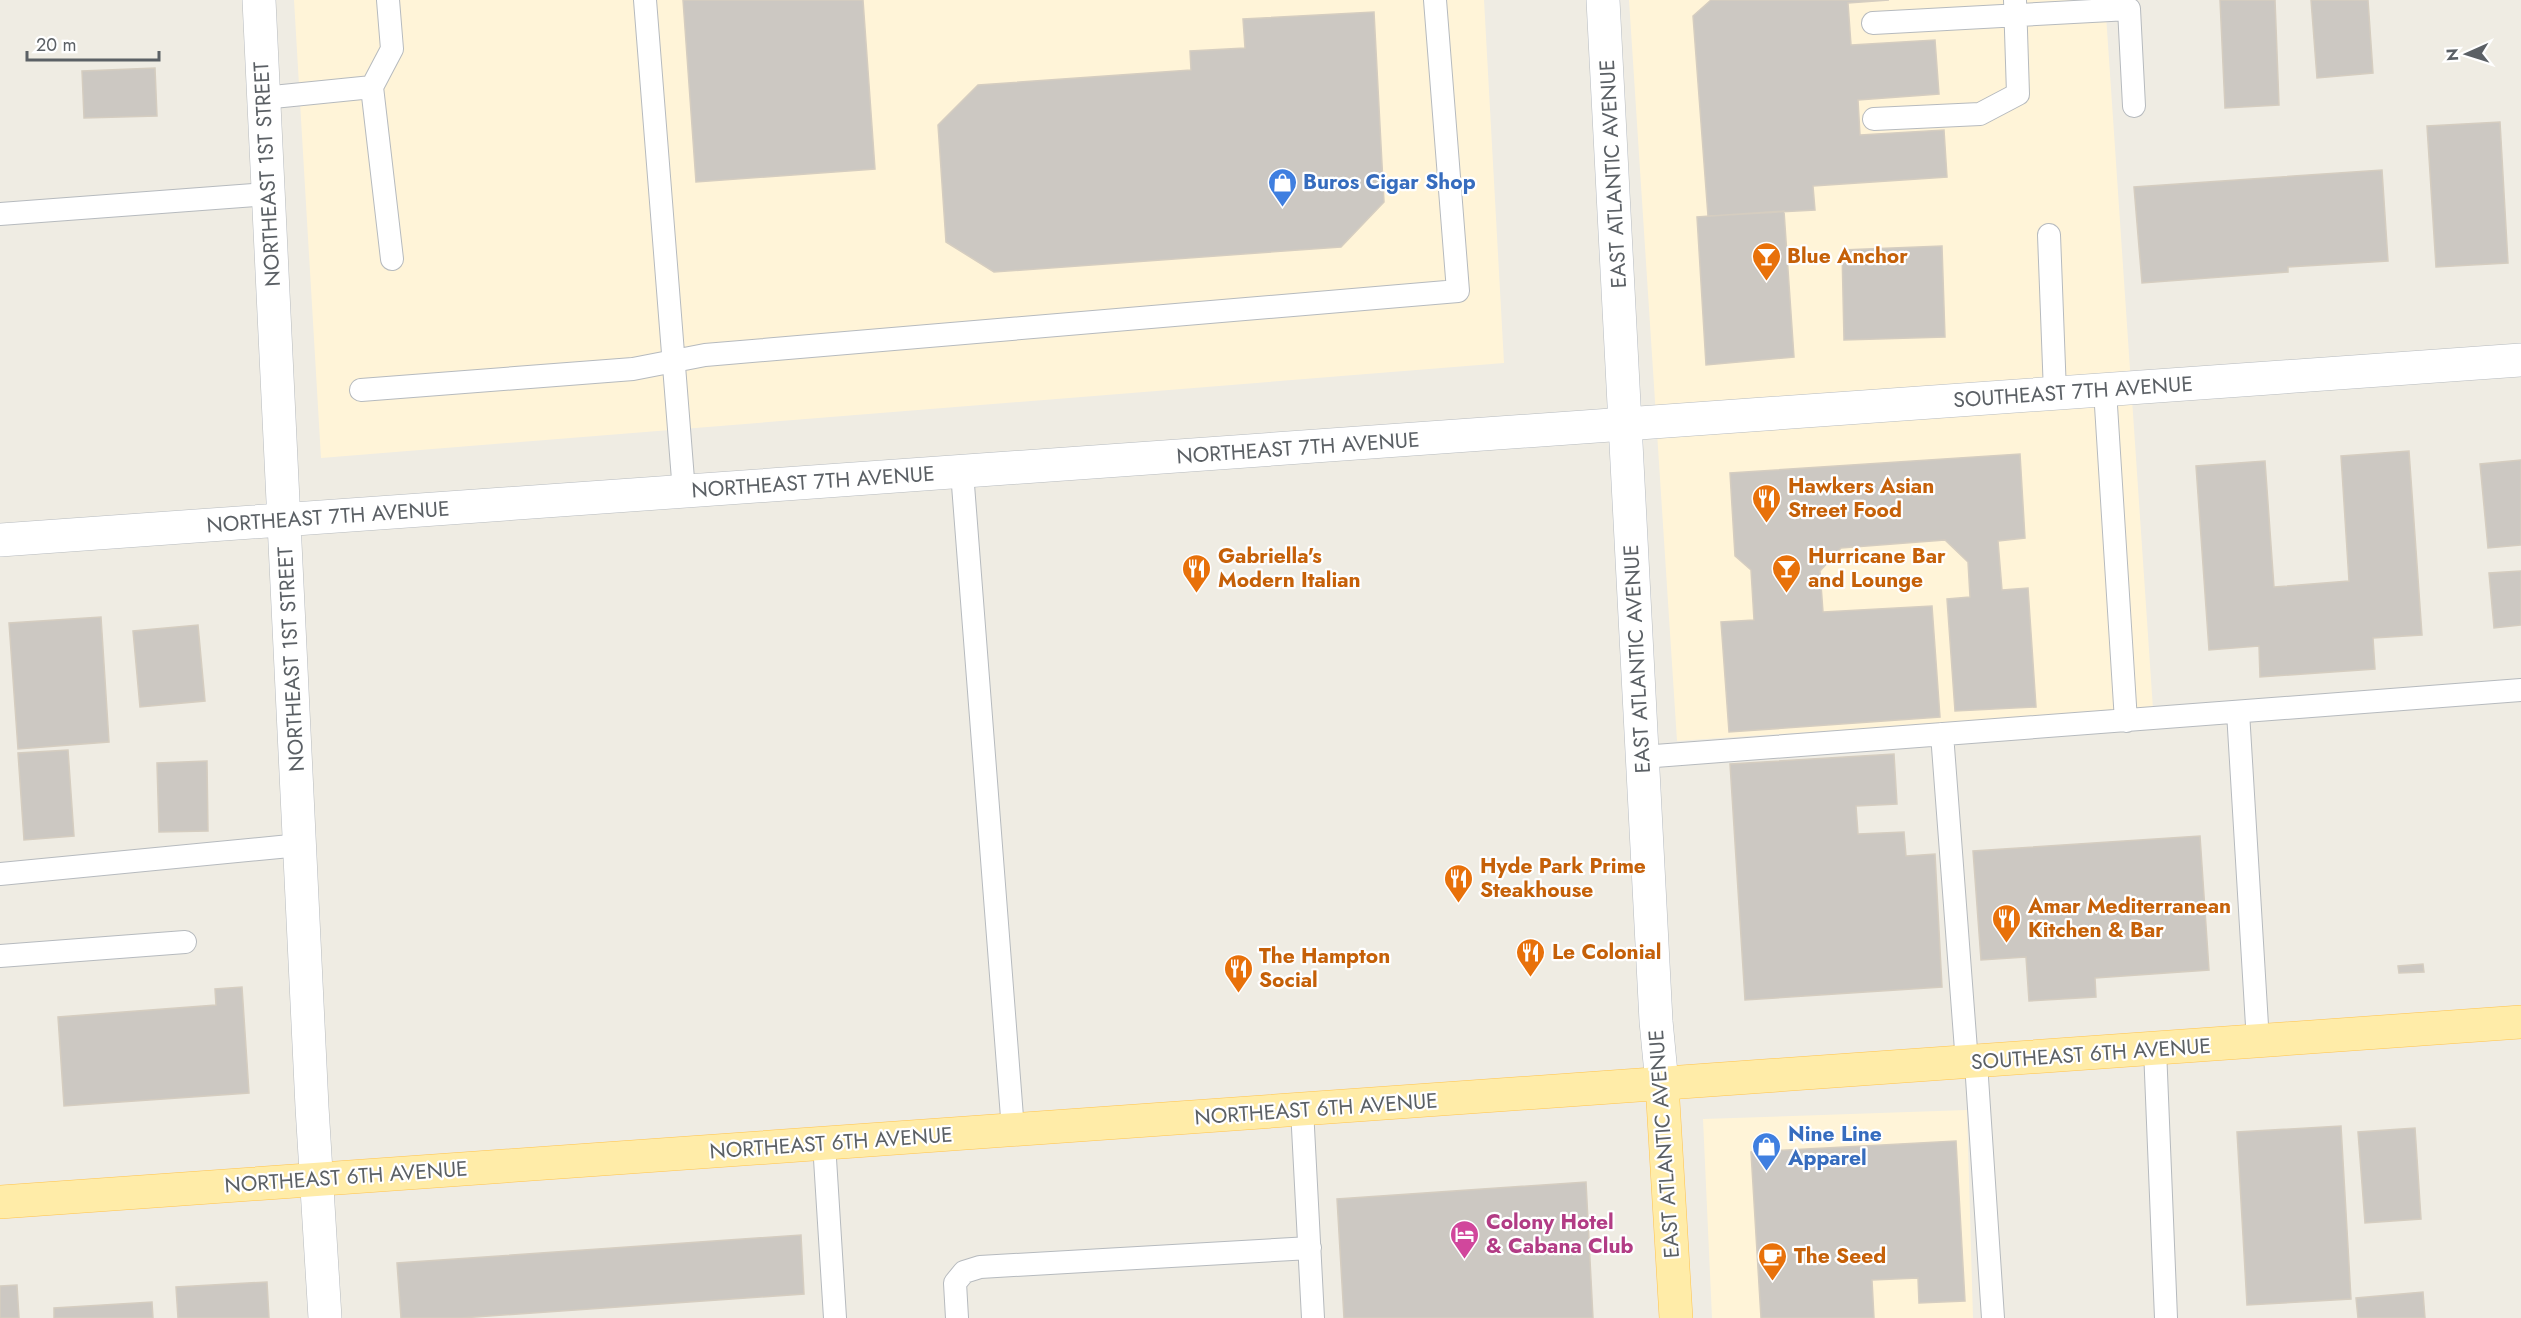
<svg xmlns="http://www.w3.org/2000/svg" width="2521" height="1318" font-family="Jost,sans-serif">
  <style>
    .commercial { fill: #fff4d8 }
    .building { fill: #ccc8c2; stroke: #d5cdc0; stroke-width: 1.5 }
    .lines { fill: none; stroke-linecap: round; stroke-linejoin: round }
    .service-casing { stroke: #b6babe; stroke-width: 24 }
    .minor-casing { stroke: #b6babe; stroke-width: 34 }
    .secondary-casing { stroke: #b6bbc1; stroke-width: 34 }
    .primary-casing { stroke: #ffc34c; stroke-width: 34 }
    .service { stroke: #fff; stroke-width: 22 }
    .minor { stroke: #fff; stroke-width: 33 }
    .secondary { stroke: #fff; stroke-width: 33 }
    .primary { stroke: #ffeca8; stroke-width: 33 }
    .labels { text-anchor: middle; stroke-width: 4.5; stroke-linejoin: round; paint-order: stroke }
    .street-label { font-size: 21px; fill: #5b6065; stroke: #fff }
    .shop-label { font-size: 21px; font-weight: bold; fill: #366cbe; stroke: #fff; text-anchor: start }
    .food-label { font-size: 21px; font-weight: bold; fill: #c56008; stroke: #fff; text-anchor: start }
    .hotel-label { font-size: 21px; font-weight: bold; fill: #b23c85; stroke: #fff; text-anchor: start }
  </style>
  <rect width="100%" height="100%" fill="#efece3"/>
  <path class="commercial" d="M294 0H1484L1504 363 321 458Z
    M1629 0H2105L2153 709 1677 741Z
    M1967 1110 1973 1318H1712L1703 1119Z"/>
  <path class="building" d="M683 0H863L875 169 696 182Z
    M1711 0H1889L1848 3 1851 45 1935 40 1939 94 1858 100 1860 135 1944 130 1947 177 1813 186 1815 210 1708 216 1693 16Z
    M2220 0H2275L2279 105 2225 108Z
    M2311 0H2368L2373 73 2317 78Z
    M1374 12 1384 202 1341 247 994 272 946 242 938 125 978 85 1191 70 1190 51 1245 48 1243 19Z
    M155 68 157 116 84 118 82 71Z
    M2500 122 2508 263 2436 267 2427 126Z
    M2382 170 2388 261 2288 267V272L2142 283 2134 187Z
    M1784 211 1794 357 1706 365 1697 217Z
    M1942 246 1945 337 1844 340 1842 250Z
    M2409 451 2422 635 2373 638 2375 669 2260 677 2259 646 2209 650 2196 466 2265 461 2274 587 2349 581 2341 456Z
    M2020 454 2025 538 1998 541 2002 590 2028 588 2036 707 1955 711 1947 599 1970 597 1968 562 1945 540 1841 548 1820 571 1823 612 1932 606 1940 717 1729 732 1721 622 1754 620 1751 570 1735 556 1730 473Z
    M2521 460V545L2488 548 2480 464Z
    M2521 571V625L2494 628 2489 573Z
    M101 617 109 742 18 749 9 623Z
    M198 625 205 701 140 707 133 631Z
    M68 750 74 836 24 840 18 753Z
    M1894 754 1897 804 1856 806 1858 834 1904 832 1906 856 1935 854 1942 987 1745 1000 1730 764Z
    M207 761 208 831 159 832 157 763Z
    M2200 836 2209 970 2095 978 2096 997 2029 1001 2026 957 1981 960 1973 851Z
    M2423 964 2424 972 2399 973 2398 966Z
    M242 987 249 1093 64 1106 58 1017 216 1005 215 989Z
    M2341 1126 2351 1299 2247 1305 2237 1132Z
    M2415 1128 2421 1219 2365 1223 2358 1132Z
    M1956 1141 1965 1301 1919 1303 1918 1278 1872 1280 1874 1318H1761L1751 1152Z
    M1586 1182 1593 1318H1344L1337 1199Z
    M801 1235 804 1294 461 1318H401L397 1263Z
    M267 1282 269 1318H178L176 1287Z
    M17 1285 19 1318H0V1286Z
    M2423 1292 2425 1318H2358L2356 1298Z
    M152 1302 153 1318H54V1308Z"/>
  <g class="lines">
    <defs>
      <path id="service" d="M645 0 684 492
        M1873 23 2129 9 2134 106
        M372 87 392 49 388 0
        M263 98 372 87 392 259
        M1874 119 1980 114 2018 94 2015 0
        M0 214 268 194
        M2049 235 2055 393
        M361 390 633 369 705 355 1458 291 1435 0
        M2105 390 2126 721
        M962 472 1013 1130
        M2238 712 2258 1042
        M1942 734 1967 1063
        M1642 757 2521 690
        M0 874 300 845
        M0 956 185 942
        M2155 1049 2166 1318
        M1976 1063 1993 1318
        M1302 1109 1313 1318
        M824 1143 835 1318
        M957 1318 955 1283 964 1272 980 1267 1310 1248"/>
      <path id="minor" d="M259 0 312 1107 325 1318
        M0 540 2521 360"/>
      <path id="secondary" d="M1603 0 1656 1021 1662 1084"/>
      <path id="primary" d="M1662 1084 1676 1318
        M0 1202 2521 1022"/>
    </defs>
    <use href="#service" class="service-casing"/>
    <use href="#minor" class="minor-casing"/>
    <use href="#secondary" class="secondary-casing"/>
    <use href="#primary" class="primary-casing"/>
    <use href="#service" class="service"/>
    <use href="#minor" class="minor"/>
    <use href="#secondary" class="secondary"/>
    <use href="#primary" class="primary"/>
  </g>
  <defs>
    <symbol id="shop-pin" viewBox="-11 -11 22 30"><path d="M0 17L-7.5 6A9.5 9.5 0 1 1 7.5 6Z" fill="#3f7fe0" stroke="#fff"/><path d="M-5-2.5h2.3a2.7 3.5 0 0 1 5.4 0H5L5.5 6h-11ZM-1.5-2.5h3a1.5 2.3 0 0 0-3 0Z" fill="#fff"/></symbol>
    <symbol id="bar-pin" viewBox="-11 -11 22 30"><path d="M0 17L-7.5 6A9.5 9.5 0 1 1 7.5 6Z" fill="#e8710a" stroke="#fff"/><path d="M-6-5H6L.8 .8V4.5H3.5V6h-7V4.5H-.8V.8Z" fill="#fff"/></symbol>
    <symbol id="restaurant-pin" viewBox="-11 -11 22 30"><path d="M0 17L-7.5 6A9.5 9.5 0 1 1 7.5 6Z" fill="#e8710a" stroke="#fff"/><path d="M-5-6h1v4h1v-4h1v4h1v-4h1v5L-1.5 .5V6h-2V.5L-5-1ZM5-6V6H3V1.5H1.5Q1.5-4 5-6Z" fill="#fff"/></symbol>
    <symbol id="hotel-pin" viewBox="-11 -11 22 30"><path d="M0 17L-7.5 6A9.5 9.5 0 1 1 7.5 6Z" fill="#d1479c" stroke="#fff"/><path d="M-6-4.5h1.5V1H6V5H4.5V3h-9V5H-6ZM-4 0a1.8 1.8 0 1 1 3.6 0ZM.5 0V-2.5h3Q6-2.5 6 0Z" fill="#fff"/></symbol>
    <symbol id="cafe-pin" viewBox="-11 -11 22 30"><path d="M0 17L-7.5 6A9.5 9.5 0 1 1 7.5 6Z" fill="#e8710a" stroke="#fff"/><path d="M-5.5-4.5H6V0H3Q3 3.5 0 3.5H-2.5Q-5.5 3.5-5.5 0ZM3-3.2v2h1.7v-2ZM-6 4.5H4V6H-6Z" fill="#fff"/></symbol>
  </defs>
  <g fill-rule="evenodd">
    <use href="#shop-pin" x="1266" y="166" width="33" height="45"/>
    <use href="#bar-pin" x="1750" y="240" width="33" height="45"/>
    <use href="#restaurant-pin" x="1750" y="482" width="33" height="45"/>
    <use href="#restaurant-pin" x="1180" y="552" width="33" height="45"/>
    <use href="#bar-pin" x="1770" y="552" width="33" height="45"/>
    <use href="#restaurant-pin" x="1442" y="862" width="33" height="45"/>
    <use href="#restaurant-pin" x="1990" y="902" width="33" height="45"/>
    <use href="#restaurant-pin" x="1514" y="936" width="33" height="45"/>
    <use href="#restaurant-pin" x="1222" y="952" width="33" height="45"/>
    <use href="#shop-pin" x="1750" y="1130" width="33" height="45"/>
    <use href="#hotel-pin" x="1448" y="1218" width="33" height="45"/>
    <use href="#cafe-pin" x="1756" y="1240" width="33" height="45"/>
  </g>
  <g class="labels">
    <g class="street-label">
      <text transform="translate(267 174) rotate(-93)" y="7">NORTHEAST 1ST STREET</text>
      <text transform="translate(1613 174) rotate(-93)" y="7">EAST ATLANTIC AVENUE</text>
      <text transform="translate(2073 392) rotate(-4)" y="7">SOUTHEAST 7TH AVENUE</text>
      <text transform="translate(1298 448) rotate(-4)" y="7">NORTHEAST 7TH AVENUE</text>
      <text transform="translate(813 482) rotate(-4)" y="7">NORTHEAST 7TH AVENUE</text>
      <text transform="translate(328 517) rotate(-4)" y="7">NORTHEAST 7TH AVENUE</text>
      <text transform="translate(291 659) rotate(-93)" y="7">NORTHEAST 1ST STREET</text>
      <text transform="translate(1637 659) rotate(-93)" y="7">EAST ATLANTIC AVENUE</text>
      <text transform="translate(2091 1054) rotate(-4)" y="7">SOUTHEAST 6TH AVENUE</text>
      <text transform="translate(1316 1109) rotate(-4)" y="7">NORTHEAST 6TH AVENUE</text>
      <text transform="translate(831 1143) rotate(-4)" y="7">NORTHEAST 6TH AVENUE</text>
      <text transform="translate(1664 1144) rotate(-94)" y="7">EAST ATLANTIC AVENUE</text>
      <text transform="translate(346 1177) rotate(-4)" y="7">NORTHEAST 6TH AVENUE</text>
    </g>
    <g class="shop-label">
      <text x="1303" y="189">Buros Cigar Shop</text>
      <text x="1788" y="1141">Nine Line<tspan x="1788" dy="24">Apparel</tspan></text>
    </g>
    <g class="food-label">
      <text x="1787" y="263">Blue Anchor</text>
      <text x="1788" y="493">Hawkers Asian<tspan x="1788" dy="24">Street Food</tspan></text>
      <text x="1218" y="563">Gabriella's<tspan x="1218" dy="24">Modern Italian</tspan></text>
      <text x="1808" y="563">Hurricane Bar<tspan x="1808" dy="24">and Lounge</tspan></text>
      <text x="1480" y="873">Hyde Park Prime<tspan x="1480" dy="24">Steakhouse</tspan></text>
      <text x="2028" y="913">Amar Mediterranean<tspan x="2028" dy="24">Kitchen &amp; Bar</tspan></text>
      <text x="1552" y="959">Le Colonial</text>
      <text x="1259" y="963">The Hampton<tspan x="1259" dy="24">Social</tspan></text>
      <text x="1794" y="1263">The Seed</text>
    </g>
    <g class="hotel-label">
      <text x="1486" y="1229">Colony Hotel<tspan x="1486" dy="24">&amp; Cabana Club</tspan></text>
    </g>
  </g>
  <g transform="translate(2467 54) rotate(267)" stroke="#ffffff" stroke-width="4.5" paint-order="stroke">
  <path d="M0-4.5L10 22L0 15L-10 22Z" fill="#5b6065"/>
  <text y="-9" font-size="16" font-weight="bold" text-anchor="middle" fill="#5b6065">N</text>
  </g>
  <path d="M27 51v9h132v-9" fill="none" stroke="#5b6065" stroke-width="3"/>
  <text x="36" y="51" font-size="18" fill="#5b6065" stroke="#ffffff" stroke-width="4.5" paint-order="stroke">20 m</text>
</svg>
